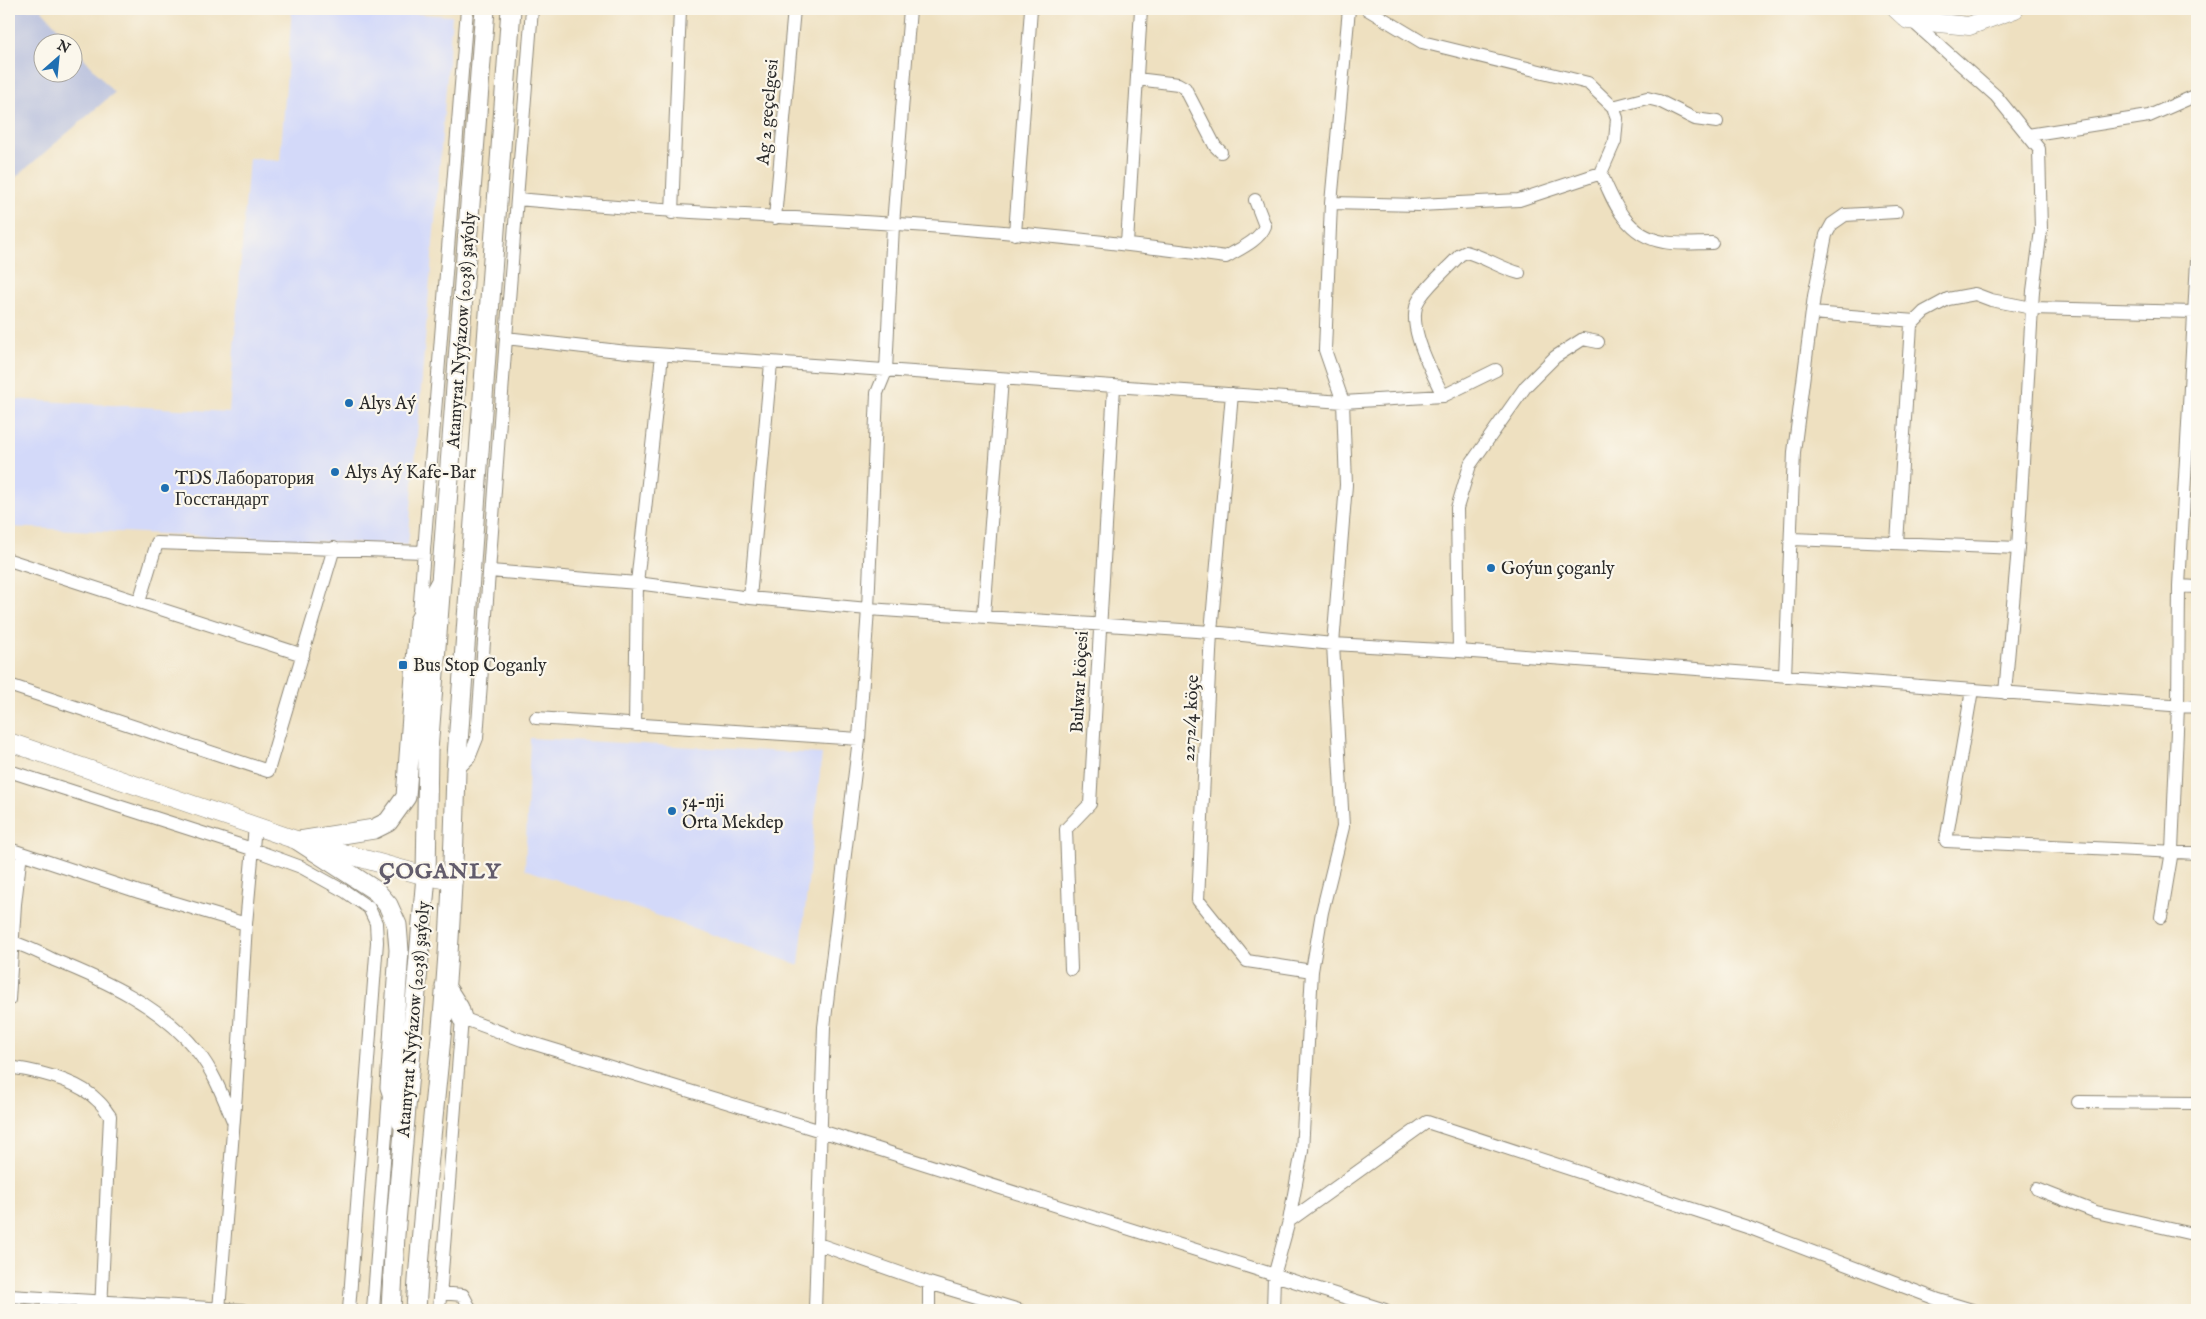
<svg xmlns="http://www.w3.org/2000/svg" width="2206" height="1319" font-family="'IM FELL English',serif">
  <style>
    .built { fill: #d3d9f9 }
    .industrial { fill: #bcc3de }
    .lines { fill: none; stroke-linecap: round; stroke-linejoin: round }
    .street-casing { stroke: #8c8676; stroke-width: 14 }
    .secondary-casing { stroke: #8c8676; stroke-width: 19 }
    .primary-casing { stroke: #8c8676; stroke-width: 21 }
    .street { stroke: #fff; stroke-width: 12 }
    .secondary { stroke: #fff; stroke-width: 18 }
    .primary { stroke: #fff; stroke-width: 19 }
    .poi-dot { fill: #1f6fb2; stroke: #fbf7ec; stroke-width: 2 }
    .labels { text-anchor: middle; stroke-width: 4.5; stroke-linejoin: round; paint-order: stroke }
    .street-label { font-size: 18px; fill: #2b2b2b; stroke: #fbf7ec }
    .poi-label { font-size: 18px; fill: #2b2b2b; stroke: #fbf7ec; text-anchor: start }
    .district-label { font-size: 22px; font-weight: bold; letter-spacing: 1px; fill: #625c6c; stroke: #fbf7ec }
  </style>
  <rect width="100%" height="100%" fill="#fbf7ec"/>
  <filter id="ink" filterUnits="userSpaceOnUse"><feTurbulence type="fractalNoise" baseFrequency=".02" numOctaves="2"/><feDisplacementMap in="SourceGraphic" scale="10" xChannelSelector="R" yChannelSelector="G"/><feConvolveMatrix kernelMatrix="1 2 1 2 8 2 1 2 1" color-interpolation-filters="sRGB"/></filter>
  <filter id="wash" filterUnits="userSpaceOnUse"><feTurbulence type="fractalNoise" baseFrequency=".0096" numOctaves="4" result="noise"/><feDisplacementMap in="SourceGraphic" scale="20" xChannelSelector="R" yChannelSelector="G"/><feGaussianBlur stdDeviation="1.12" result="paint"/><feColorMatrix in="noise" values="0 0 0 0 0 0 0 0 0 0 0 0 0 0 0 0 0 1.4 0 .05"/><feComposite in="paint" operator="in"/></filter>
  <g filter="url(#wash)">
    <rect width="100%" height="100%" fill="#eee0c0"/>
    <path class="built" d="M292 9H339L452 16 408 545 9 527V399L229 412 249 158 280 161Z
      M530 738 822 754 799 965 525 869Z"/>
    <path class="industrial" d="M9 9H41L70 42H42V72H72L73 45 114 93 9 183Z"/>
  </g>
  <g filter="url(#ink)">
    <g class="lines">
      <defs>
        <path id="street" d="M1367 9 1422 42 1588 83 1613 107 1617 118 1615 141 1601 173C1614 204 1627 236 1664 242 1679 245 1696 243 1712 243
          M1912 21 1996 96 2039 149 2041 230 2033 291 2018 548 2005 693
          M1137 79 1178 84 1185 88 1215 146 1221 152
          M1613 107 1647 98 1659 101 1695 119 1717 122
          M2028 135 2149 116 2197 95
          M518 199C663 213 810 217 955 228 1046 235 1136 245 1226 257 1239 249 1259 241 1265 226L1255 200
          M1331 203 1419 205 1519 200 1601 173
          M672 213 680 9
          M775 218 794 9
          M1015 234 1031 9
          M1127 244 1141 9
          M1812 313 1915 321
          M506 338 627 352 1343 402 1443 396 1496 370
          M1232 394 1211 632 1198 900 1247 961 1312 971
          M1443 396C1433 373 1403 322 1420 298 1431 282 1447 269 1460 255L1466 252C1485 257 1500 268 1519 273
          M1792 539 2018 548
          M1897 543 1911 325 1924 312 1948 299 1975 294 1991 300 2032 308 2194 312
          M9 560 303 655
          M490 571 637 583 750 598 868 609 1211 632 1333 644 1459 651 2197 707
          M2179 586 2197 587
          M750 598 771 363
          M139 602 157 543 424 552
          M419 614 467 9
          M984 615 1002 379
          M1459 651 1457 508 1470 465 1526 386 1555 357 1583 339 1598 342
          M1785 676 1794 452 1814 296 1826 235 1832 224 1845 215 1896 212
          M9 685 268 771 334 548
          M1972 690 1946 841 2197 853
          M536 718 859 739
          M635 725 637 583 662 355
          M9 771 252 849 301 867 346 892 369 908 376 923 377 942 349 1310
          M456 771 469 758 477 738 506 338 532 9
          M9 849 139 892 246 924 236 1093 219 1310
          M2161 917 2172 851 2178 706 2179 586 2197 261
          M246 924 255 826
          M9 941C24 945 40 953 54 960 106 981 161 1006 197 1051 214 1072 223 1097 233 1121
          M1071 969 1066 829 1090 804 1114 387
          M9 1000 15 904 21 853
          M9 1067C36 1071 78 1080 98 1101 103 1105 106 1111 110 1116L101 1310
          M2078 1102 2197 1103
          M2037 1189 2096 1212 2197 1235
          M1289 1221 1302 1151 1312 971 1322 912 1343 827 1333 644 1346 485 1343 402 1325 350 1331 203 1349 9
          M818 1244 929 1283 1019 1310
          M440 1293 463 1295 471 1310
          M9 1296 243 1310
          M373 1310 389 1094
          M439 1310 462 1018 522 1040 821 1131 1385 1310
          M815 1310 824 1027 859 739 868 609 877 393 886 371 893 225 910 9
          M929 1310V1283
          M1273 1310 1274 1276 1289 1221 1427 1122 1750 1228 1939 1300 1972 1310"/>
        <path id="secondary" d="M1896 9 1908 20 1969 26 2015 9
          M9 742 299 841 426 876 453 881"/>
        <path id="primary" d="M299 841 374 829 388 822 406 797 419 621 440 583
          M299 841 376 891 388 905 397 925 399 950 390 1087 402 1123
          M445 986 459 1008 462 1018
          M391 1310 395 1235 426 876 428 751 485 9
          M416 1310C422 1208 435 1107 444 1005 451 927 454 850 456 771L511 9"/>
      </defs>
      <use href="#street" class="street-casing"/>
      <use href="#secondary" class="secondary-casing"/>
      <use href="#primary" class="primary-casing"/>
      <use href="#street" class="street"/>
      <use href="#secondary" class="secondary"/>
      <use href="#primary" class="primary"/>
    </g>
  </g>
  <g class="poi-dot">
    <circle cx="349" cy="403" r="5"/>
    <circle cx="335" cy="472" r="5"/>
    <circle cx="165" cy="488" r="5"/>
    <circle cx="1491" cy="568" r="5"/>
    <rect x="398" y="660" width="10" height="10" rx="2.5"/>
    <circle cx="672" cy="811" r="5"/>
  </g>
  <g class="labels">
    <g class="street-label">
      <text transform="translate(767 112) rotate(-85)" y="6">Ag 2 geçelgesi</text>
      <text transform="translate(461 330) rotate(-86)" y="6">Atamyrat Nyýazow (2038) şaýoly</text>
      <text transform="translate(1079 682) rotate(-87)" y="6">Bulwar köçesi</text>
      <text transform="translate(1190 718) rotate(-87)" y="6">2272/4 köçe</text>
      <text transform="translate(413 1019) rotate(-85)" y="6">Atamyrat Nyýazow (2038) şaýoly</text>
    </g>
    <g class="poi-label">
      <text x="359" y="409">Alys Aý</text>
      <text x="345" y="478">Alys Aý Kafe-Bar</text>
      <text x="175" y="484">TDS Лаборатория<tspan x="175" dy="21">Госстандарт</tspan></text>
      <text x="1501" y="574">Goýun çoganly</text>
      <text x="413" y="671">Bus Stop Coganly</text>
      <text x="682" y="807">54-nji<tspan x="682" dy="21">Orta Mekdep</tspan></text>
    </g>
    <g class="district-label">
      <text x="440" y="878">ÇOGANLY</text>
    </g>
  </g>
  <rect width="2206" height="1319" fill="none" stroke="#fbf7ec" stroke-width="30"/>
  <g transform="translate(58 58) rotate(27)"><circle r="24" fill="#fbf7ec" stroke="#a8a59f"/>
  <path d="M0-4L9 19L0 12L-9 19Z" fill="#1f6fb2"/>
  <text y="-8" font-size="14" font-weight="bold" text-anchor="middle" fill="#2b2b2b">N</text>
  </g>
</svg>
